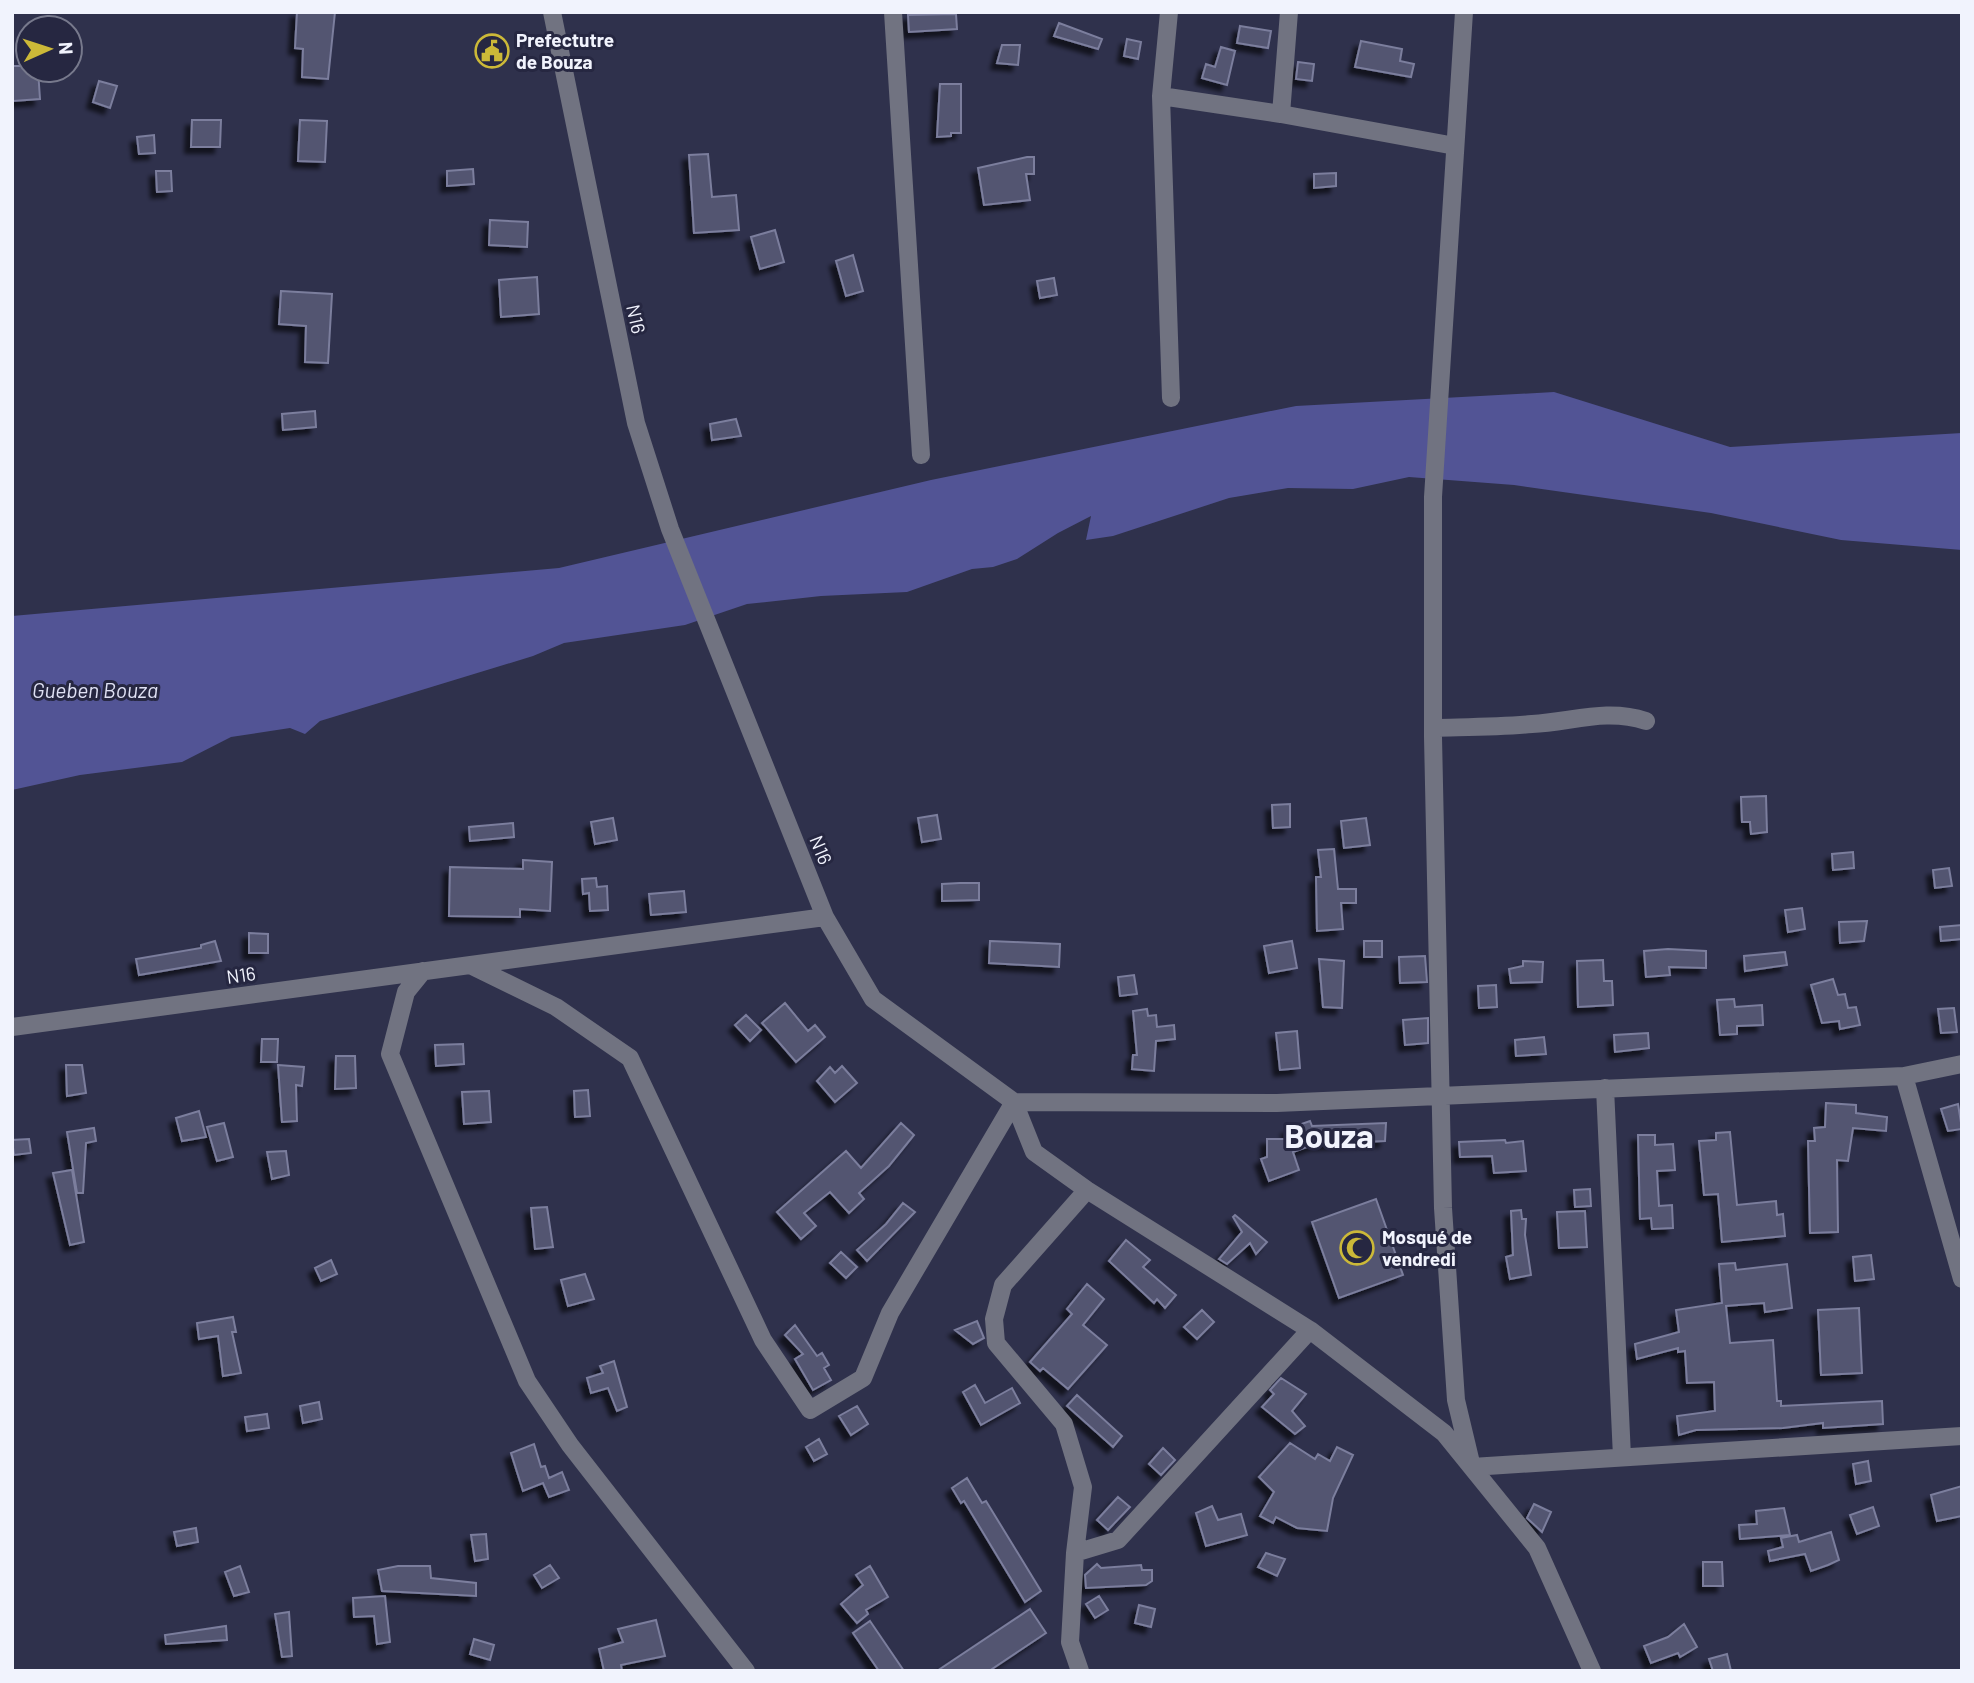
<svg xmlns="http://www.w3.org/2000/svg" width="1974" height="1683" font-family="Barlow,sans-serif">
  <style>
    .water { fill: #525495 }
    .building { fill: #525471; stroke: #7b7e9d; stroke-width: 2; filter: url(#shadow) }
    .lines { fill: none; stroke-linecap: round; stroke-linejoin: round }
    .minor { stroke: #717381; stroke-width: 18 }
    .labels { text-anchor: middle; stroke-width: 6; stroke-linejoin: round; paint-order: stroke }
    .poi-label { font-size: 19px; font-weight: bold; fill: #f1f3fd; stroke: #262741; text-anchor: start }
    .street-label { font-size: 19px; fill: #f1f3fd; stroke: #262741 }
    .water-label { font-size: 21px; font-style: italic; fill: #dfe1f4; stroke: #262741 }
    .town-label { font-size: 33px; font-weight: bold; fill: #f1f3fd; stroke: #262741 }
  </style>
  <defs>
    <filter id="shadow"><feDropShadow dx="-6" dy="6" stdDeviation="2" flood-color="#0009"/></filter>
  </defs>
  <rect width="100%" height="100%" fill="#2f314c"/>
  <path class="water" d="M1554 392 1730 447 1962 433V550L1841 540 1711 513 1514 485 1409 477 1353 489 1288 488 1229 498 1113 536 1086 540 1091 516 1058 533 1017 559 993 567 972 569 907 592 821 596 747 604 685 625 564 643 533 656 320 721 305 734 290 728 231 737 182 762 80 775 12 790V616L559 568 931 480 1296 406Z"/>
  <path class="building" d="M297 12H335L328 79 302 77 303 49 295 48Z
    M956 14 957 29 909 32 908 15Z
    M1059 23 1102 39 1098 49 1054 36Z
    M1240 26 1271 31 1268 48 1237 43Z
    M1127 39 1141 42 1138 59 1124 56Z
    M1361 41 1402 49 1400 61 1414 64 1411 77 1355 67Z
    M1002 45H1020L1018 65 997 63Z
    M1221 47 1235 51 1227 85 1202 78 1206 64 1215 67Z
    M1298 62 1314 64 1312 81 1296 79Z
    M12 66H28V70H38L40 99 13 101Z
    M99 81 117 86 110 108 93 102Z
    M940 84H961V133H951V136L937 137Z
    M192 120H221L220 147H191Z
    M300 120 327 121 325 162 298 161Z
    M154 135 155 153 139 154 137 137Z
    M708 154 712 197 736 195 739 230 694 233 689 155Z
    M1027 157H1034V174H1026L1030 200 984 205 978 168Z
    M473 169 474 184 447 186V171Z
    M156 171H171L172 191 157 192Z
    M1336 173V186L1314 188V174Z
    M490 220 528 222 527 247 489 245Z
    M775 230 784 262 760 269 751 237Z
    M853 255 863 291 846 296 836 261Z
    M537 277 539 314 501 317 499 280Z
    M1054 278 1057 295 1040 298 1037 281Z
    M281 291 332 294 328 363 305 362 306 326 279 324Z
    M315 411 316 427 283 430 282 414Z
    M736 419 741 436 712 440 710 424Z
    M1766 796 1767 832 1751 834 1750 822H1742L1741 797Z
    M1290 804V827L1273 828 1272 805Z
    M937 815 941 839 922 842 918 818Z
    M613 818 617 840 595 844 591 822Z
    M1366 818 1370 845 1344 848 1341 821Z
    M513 823 514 837 470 841 469 827Z
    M1334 849 1338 889H1356V903H1341L1343 929 1317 931 1316 877H1321L1318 850Z
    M1853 852 1854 868 1833 870 1832 854Z
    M523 860 552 862 550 911 520 909V917L449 916 450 867 523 869Z
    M1949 868 1952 886 1935 888 1933 870Z
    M596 878 597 887 607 886 608 910 590 911 589 893 583 894 582 879Z
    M960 883H979V900L942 901V884Z
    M684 891 686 912 651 915 649 894Z
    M1802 908 1805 929 1788 932 1785 910Z
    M1867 921 1864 941 1840 943 1839 922Z
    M1962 925V939L1941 941 1940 927Z
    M249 933 268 934V953H249Z
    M215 941 221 961 139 975 136 959 201 948V945Z
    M990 941 1060 944 1059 967 989 963Z
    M1292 941 1297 968 1269 973 1264 946Z
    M1364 941H1382V957H1364Z
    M1668 949 1706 951V968L1669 967 1670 975 1646 977 1644 951Z
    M1785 952 1787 965 1745 971 1744 956Z
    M1425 956 1427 982 1400 983 1399 957Z
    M1319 959 1344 961 1342 1008 1323 1007Z
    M1603 960 1604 981H1612L1613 1005 1578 1007 1577 961Z
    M1523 961 1543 962 1542 982 1511 983 1509 969 1523 966Z
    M1134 975 1137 994 1120 996 1118 977Z
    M1833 979 1838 995 1845 994 1848 1008 1856 1007 1860 1025 1840 1029 1839 1021 1822 1023 1811 985Z
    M1496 985 1497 1007 1479 1008 1478 986Z
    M1734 999 1735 1007 1762 1005 1763 1025 1737 1026V1034L1720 1035 1717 1000Z
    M785 1003 808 1031 815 1025 825 1037 796 1062 762 1023Z
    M1954 1008 1957 1032 1941 1033 1938 1009Z
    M1147 1009 1148 1016 1156 1015 1157 1027 1174 1025 1175 1039 1156 1041 1154 1071 1132 1069 1133 1055H1137L1133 1011Z
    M746 1015 761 1030 750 1041 735 1025Z
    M1428 1018V1043L1405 1045 1403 1020Z
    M1297 1031 1300 1068 1280 1070 1276 1033Z
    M1648 1033 1649 1048 1615 1052 1614 1035Z
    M1544 1037 1546 1054 1516 1056 1515 1040Z
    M262 1039H278L277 1062H261Z
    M463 1044 464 1064 436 1066 435 1045Z
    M336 1056H355L356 1088 335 1089Z
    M66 1065H82L86 1093 67 1096Z
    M278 1065 304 1067 302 1086 296 1085 297 1121 282 1122Z
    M842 1066 857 1083 835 1102 817 1081 830 1067 835 1073Z
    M588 1090 590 1116 575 1117 574 1091Z
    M489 1091 491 1122 464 1124 462 1092Z
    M1826 1103 1856 1105V1113L1887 1117 1886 1131 1853 1128 1848 1161 1837 1160 1838 1232 1810 1233 1808 1141H1815L1814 1128 1825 1127Z
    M1958 1104 1962 1129 1948 1131 1941 1109Z
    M199 1111 206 1137 182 1141 176 1118Z
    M1310 1121 1312 1126 1386 1123 1385 1141 1315 1144 1293 1152 1299 1170 1269 1181 1261 1159 1267 1157V1139H1291L1287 1129Z
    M224 1123 233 1157 217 1161 207 1127Z
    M901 1123 914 1135 889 1166 859 1193 864 1199 849 1213 830 1192 804 1213 816 1226 801 1239 777 1212 846 1151 861 1168Z
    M94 1128 96 1141 86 1143 83 1193H77L67 1132Z
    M1730 1132 1737 1205 1776 1201 1777 1215 1783 1214 1785 1236 1722 1242 1718 1194 1704 1195 1699 1141 1716 1140V1133Z
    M1638 1135H1655V1145L1673 1144 1675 1170 1657 1171 1659 1206 1672 1205 1673 1228 1652 1229 1651 1218 1640 1219Z
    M29 1139 31 1153 14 1155 12 1140Z
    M1505 1140 1506 1143 1523 1141 1526 1171 1494 1173 1492 1156 1460 1157 1459 1142Z
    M286 1151 289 1175 272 1179 267 1152Z
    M72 1170 84 1242 70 1245 53 1173Z
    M1590 1189 1591 1206 1575 1207 1574 1190Z
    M1376 1199 1403 1275 1339 1298 1312 1222Z
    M903 1203 915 1212 867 1261 857 1250 886 1224Z
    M547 1207 553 1247 535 1249 531 1208Z
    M1521 1210 1522 1219H1526L1525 1235 1531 1275 1510 1279 1506 1257 1513 1255 1511 1211Z
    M1585 1211 1587 1247 1559 1248 1557 1212Z
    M1235 1215 1267 1242 1256 1254 1250 1243 1227 1264 1219 1259 1242 1232 1233 1217Z
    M1126 1240 1150 1260 1143 1267 1176 1295 1165 1308 1157 1299 1154 1303 1109 1261Z
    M841 1252 857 1267 846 1278 830 1263Z
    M1871 1255 1874 1279 1855 1281 1853 1257Z
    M331 1260 337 1274 321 1281 315 1268Z
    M1735 1263 1736 1270 1787 1264 1792 1308 1765 1312 1764 1303 1726 1306 1730 1343 1773 1340 1777 1401H1781V1406L1882 1401 1883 1424 1823 1428V1423L1783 1428 1696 1430 1679 1435 1677 1416 1715 1411 1714 1382 1687 1383 1685 1351 1678 1352V1348L1637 1359 1635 1344 1679 1332 1676 1310 1722 1303 1719 1264Z
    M585 1274 594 1299 568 1306 561 1280Z
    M1087 1284 1104 1299 1083 1325 1107 1345 1068 1389 1043 1368 1040 1371 1030 1362 1072 1314 1067 1309Z
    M1859 1308 1862 1373 1821 1375 1818 1310Z
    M1202 1310 1214 1322 1197 1339 1184 1327Z
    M233 1317 236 1332H232L241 1373 223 1376 218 1336 199 1339 197 1323Z
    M977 1321 984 1338 973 1344 955 1330Z
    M795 1325 817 1356 822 1353 829 1365 824 1368 831 1380 813 1390 795 1359 803 1354 785 1335Z
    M614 1361 627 1407 617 1411 608 1388 591 1393 587 1378 603 1373 600 1366Z
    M1281 1378 1306 1394 1292 1411 1305 1426 1295 1434 1262 1407 1274 1394 1270 1390Z
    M975 1385 985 1403 1012 1388 1020 1403 981 1425 963 1392Z
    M1077 1395 1122 1436 1113 1447 1067 1406Z
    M319 1402 322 1419 303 1423 300 1406Z
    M857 1406 868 1424 851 1435 839 1416Z
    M267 1414 269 1428 247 1431 245 1417Z
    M819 1439 827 1454 814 1461 806 1447Z
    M1290 1443 1315 1459 1318 1454 1330 1461 1337 1447 1353 1455 1333 1498 1327 1531 1297 1528 1276 1517 1273 1523 1260 1516 1274 1492 1259 1477Z
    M534 1444 541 1467 545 1466 549 1478 562 1472 569 1490 549 1497 543 1483 523 1491 511 1453Z
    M1163 1448 1175 1460 1161 1475 1149 1464Z
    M1868 1461 1871 1481 1856 1484 1853 1464Z
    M967 1478 982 1503 986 1501 1041 1591 1025 1602 964 1501 961 1503 952 1488Z
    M1962 1486V1516L1937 1521 1931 1495Z
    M1118 1497 1130 1507 1108 1530 1097 1520Z
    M1534 1504 1551 1512 1542 1532 1527 1518Z
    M1212 1506 1218 1520 1241 1514 1247 1535 1206 1546 1196 1513Z
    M1873 1507 1879 1526 1857 1534 1850 1515Z
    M1784 1508 1790 1535 1740 1539 1739 1525 1757 1524 1756 1511Z
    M196 1528 198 1542 177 1546 174 1532Z
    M1831 1532 1839 1560 1828 1565 1811 1571 1805 1554 1770 1561 1768 1551 1783 1547 1781 1538 1797 1535 1799 1542Z
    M486 1534 488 1559 475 1561 471 1535Z
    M1266 1553 1285 1559 1277 1576 1258 1567Z
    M1703 1562H1722L1723 1586H1703Z
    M1097 1564 1101 1568 1141 1565 1142 1570H1152V1581L1146 1585 1086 1588 1085 1575Z
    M550 1565 559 1578 542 1588 534 1575Z
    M240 1566 249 1592 234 1596 225 1572Z
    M398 1566H430L431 1578 476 1583V1596L382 1591 378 1570Z
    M870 1566 888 1597 866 1610 868 1614 857 1623 841 1604 863 1585 856 1575Z
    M385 1596 390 1642 377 1644 374 1616 354 1617 353 1598Z
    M1099 1596 1108 1610 1095 1618 1086 1604Z
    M1139 1605 1155 1609 1151 1627 1135 1623Z
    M1030 1609 1046 1633 989 1671H937Z
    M289 1612 292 1656 282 1657 275 1614Z
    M656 1620 665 1656 621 1665 622 1671H604L599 1649 623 1642 618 1629Z
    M870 1621 904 1671H879L853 1633Z
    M1684 1624 1697 1647 1680 1657 1678 1653 1651 1663 1644 1646 1668 1637Z
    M226 1626 227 1640 166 1644 165 1635Z
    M474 1639 494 1645 490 1660 470 1654Z
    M1727 1654 1731 1671H1713L1709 1659Z"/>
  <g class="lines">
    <path class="minor" d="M893 12 921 455
      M1169 12 1161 96 1281 114
      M1289 12 1281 114 1455 146
      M1464 12 1433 497V737L1443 1208 1456 1400 1472 1467 1962 1436
      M1161 96 1171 398
      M1433 728C1466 727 1499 727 1532 724 1572 722 1606 708 1646 721
      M825 917 873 999 1014 1102 1034 1152 1087 1190 1310 1330 1444 1433 1537 1548 1592 1671
      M470 965 556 1007 630 1058 763 1340 810 1410 863 1378 890 1313 1014 1102
      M423 971 406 992 390 1054 527 1381 570 1445 746 1671
      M12 1027 825 917 670 529 636 423 552 12
      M1904 1076 1962 1279
      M1605 1088 1622 1457
      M1014 1102 1277 1103 1904 1076 1962 1064
      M1075 1553 1083 1487 1064 1424 996 1343 994 1319 1003 1285 1087 1190
      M1080 1671 1070 1642 1075 1553 1118 1540 1310 1330"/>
  </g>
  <defs>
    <symbol id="civic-ring" viewBox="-11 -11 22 22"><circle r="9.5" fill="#262741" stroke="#ccb938" stroke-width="1.5"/><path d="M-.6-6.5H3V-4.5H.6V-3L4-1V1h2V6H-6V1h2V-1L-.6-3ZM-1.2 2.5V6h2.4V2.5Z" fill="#ccb938"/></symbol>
    <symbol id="mosque-ring" viewBox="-11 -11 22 22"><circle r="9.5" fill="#262741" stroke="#ccb938" stroke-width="1.5"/><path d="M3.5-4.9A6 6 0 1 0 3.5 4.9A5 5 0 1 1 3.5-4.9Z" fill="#ccb938"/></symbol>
  </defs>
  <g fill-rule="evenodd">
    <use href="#civic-ring" x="473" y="32" width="38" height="38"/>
    <use href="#mosque-ring" x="1338" y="1229" width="38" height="38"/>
  </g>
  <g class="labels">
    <g class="poi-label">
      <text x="516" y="47">Prefectutre<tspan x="516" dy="22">de Bouza</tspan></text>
      <text x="1382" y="1244">Mosqué de<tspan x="1382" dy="22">vendredi</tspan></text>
    </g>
    <g class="street-label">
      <text transform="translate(636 319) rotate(78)" y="7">N16</text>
      <text transform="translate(821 850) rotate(68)" y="7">N16</text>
      <text transform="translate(241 975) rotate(-8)" y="7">N16</text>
    </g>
    <g class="water-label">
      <text x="95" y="698">Gueben Bouza</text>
    </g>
    <g class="town-label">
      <text x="1329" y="1148">Bouza</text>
    </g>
  </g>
  <rect width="1974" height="1683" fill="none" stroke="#f1f3fd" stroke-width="28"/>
  <g transform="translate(49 49) rotate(87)"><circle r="33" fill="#262741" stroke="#77798c" stroke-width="2"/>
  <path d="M0-5L12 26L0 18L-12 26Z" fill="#ccb938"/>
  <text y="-10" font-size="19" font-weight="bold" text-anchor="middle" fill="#f1f3fd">N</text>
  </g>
</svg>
